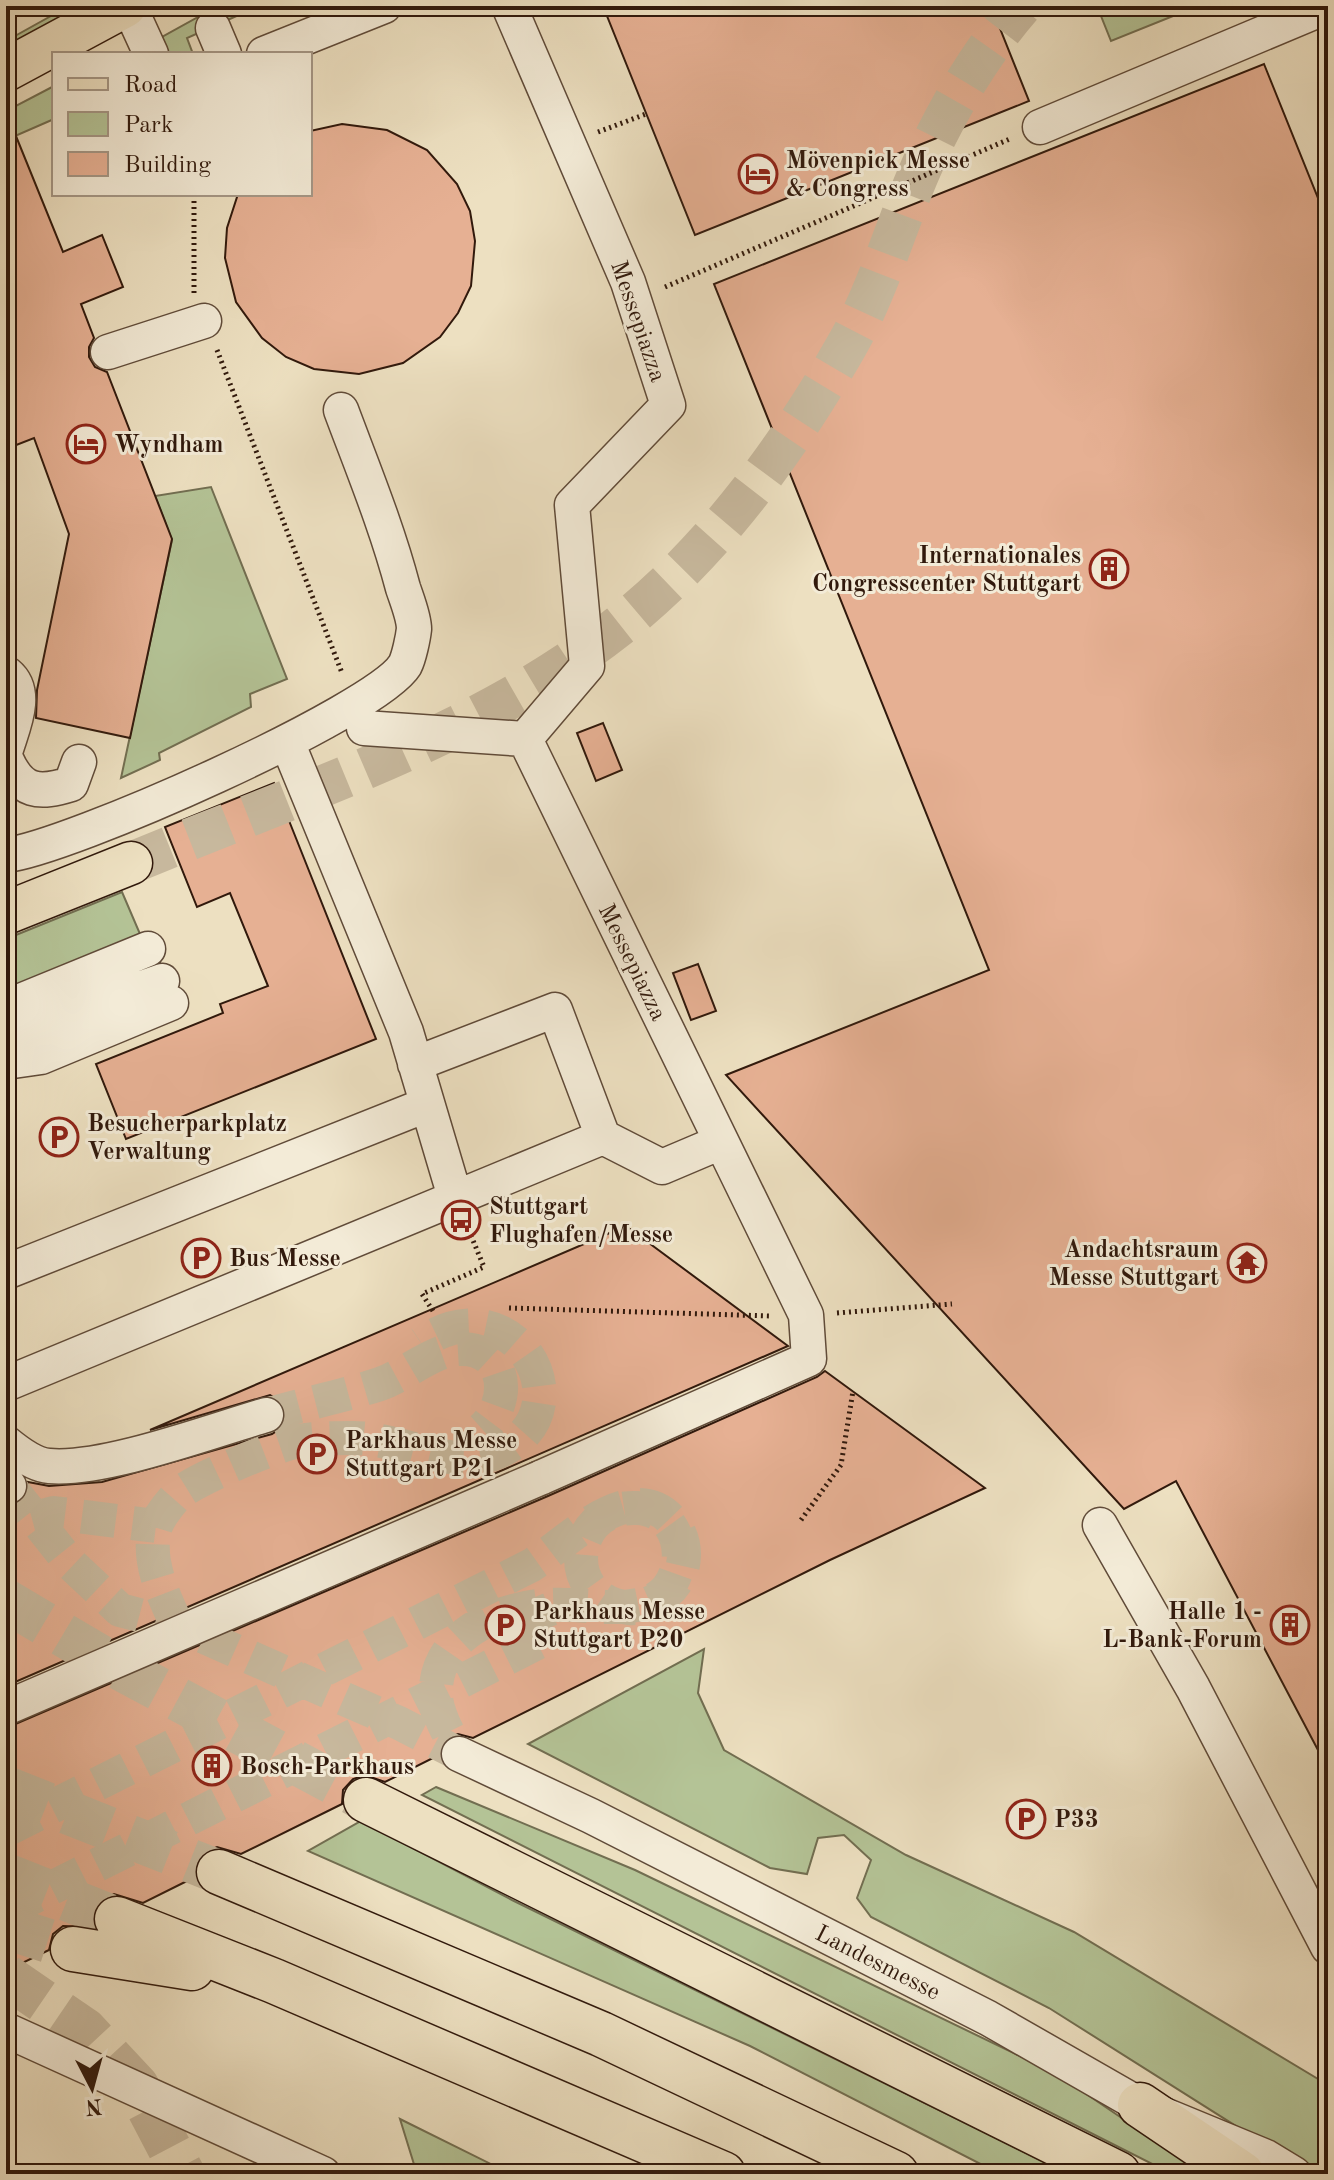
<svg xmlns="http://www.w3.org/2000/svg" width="1334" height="2180" font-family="'Old Standard TT',serif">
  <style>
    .green { fill: #b4c396; stroke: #726e51; stroke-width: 2 }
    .building { fill: #e6b093; stroke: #31190c; stroke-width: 2 }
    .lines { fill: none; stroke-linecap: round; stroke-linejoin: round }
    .minor-tunnel { stroke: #c7b89d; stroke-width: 34; stroke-dasharray: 34 17; stroke-linecap: butt }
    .major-tunnel { stroke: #c7b89d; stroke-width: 42; stroke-dasharray: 42 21; stroke-linecap: butt }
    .highway-tunnel { stroke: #c7b89d; stroke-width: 44; stroke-dasharray: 44 22; stroke-linecap: butt }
    .minor-casing { stroke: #604b39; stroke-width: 37 }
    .major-casing { stroke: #31190c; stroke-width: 45 }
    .highway-casing { stroke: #31190c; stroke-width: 47 }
    .path { stroke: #31190c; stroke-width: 5; stroke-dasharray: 2 4; stroke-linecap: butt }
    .minor { stroke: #f3ebd7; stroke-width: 34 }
    .major { stroke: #ede0c1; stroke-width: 42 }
    .highway { stroke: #ede0c1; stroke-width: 44 }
    .minor-bridge-casing { stroke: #604b39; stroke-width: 37; stroke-linecap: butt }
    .minor-bridge { stroke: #f3ebd7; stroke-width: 34 }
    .labels { text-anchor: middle; stroke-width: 6; stroke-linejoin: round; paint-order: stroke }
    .poi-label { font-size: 24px; font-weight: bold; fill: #31190c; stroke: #f3ebd7; text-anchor: start }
    .street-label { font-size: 24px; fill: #31190c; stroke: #f3ebd7 }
  </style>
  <rect width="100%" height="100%" fill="#ede0c1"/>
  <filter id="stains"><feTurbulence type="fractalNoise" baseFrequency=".0025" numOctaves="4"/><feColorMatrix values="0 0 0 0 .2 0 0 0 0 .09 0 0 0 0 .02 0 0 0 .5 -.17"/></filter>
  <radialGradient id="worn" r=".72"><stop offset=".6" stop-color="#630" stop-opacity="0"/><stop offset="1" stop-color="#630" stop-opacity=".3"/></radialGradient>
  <path class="green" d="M69 6H87L6 50V41Z
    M218 6H259L187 38 193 54H169L162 37Z
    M1097 6H1198L1111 41Z
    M54 86V119L6 140V111Z
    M211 487 287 679 250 694 251 707 159 753 160 760 121 778 172 540 155 496Z
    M122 892 143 941 6 999V939Z
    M704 1649 698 1693 724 1750 906 1855 1074 1932 1328 2085V2174H1312L1049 2008 871 1917 857 1898 871 1860 844 1835 818 1838 807 1874 770 1868 528 1744Z
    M436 1787 635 1870 1057 2074 1204 2174H1172L422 1795Z
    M361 1821 512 1900 1069 2174H1000L750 2046 308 1851Z
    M400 2119 511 2174H417Z"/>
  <path class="building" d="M603 6H991L1029 101 695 235Z
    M1264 64 1328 223V1769L1176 1481 1124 1509 726 1075 989 970 714 284Z
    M7 114 63 252 102 235 123 287 81 304 94 338 89 347V357L95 367 107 372 172 539 130 738 36 718 37 690 69 534 34 438 6 449Z
    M342 124 387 130 427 150 457 184 470 211 475 241 471 286 458 313 440 337 403 363 359 374 314 369 286 357 262 338 236 302 225 258 227 228 238 194H310V131Z
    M603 723 622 770 596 781 577 733Z
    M274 783 376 1039 126 1139 96 1064 223 1013 220 1004 268 986 230 893 197 907 165 827Z
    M698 964 716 1011 691 1020 673 973Z
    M626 1226 788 1346 6 1686V1505L22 1501 28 1493V1482L49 1486 102 1482 272 1434 281 1428 285 1410 280 1401 270 1395 150 1430Z
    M825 1371 985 1488 830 1560 473 1738 458 1734 448 1737 439 1755 385 1782 365 1775 353 1779 343 1790 342 1804 241 1854 217 1847 205 1852 196 1863 195 1877 143 1903 114 1894 102 1899 94 1911V1927L63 1926 53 1934 49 1950 6 1971V1728L548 1496 817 1377Z"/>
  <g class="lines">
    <path class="minor-tunnel" d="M266 1415C304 1404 343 1396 380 1384 406 1375 432 1350 459 1349 508 1347 512 1402 482 1429
      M9 1486 70 1563 120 1610 177 1625 399 1723 459 1754
      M32 1519 54 1513 156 1526
      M177 1625C164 1597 145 1558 156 1526 159 1517 174 1497 181 1492 201 1477 273 1447 298 1441 315 1438 336 1438 353 1438 411 1438 469 1484 520 1438 574 1389 508 1284 421 1343
      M6 1830 532 1565C560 1546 591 1516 624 1507 682 1491 710 1576 652 1602 643 1606 638 1609 629 1608 559 1600 569 1505 637 1508 689 1510 693 1588 646 1603 616 1612 579 1603 549 1605 501 1608 441 1632 436 1686 433 1709 449 1734 459 1754
      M6 1911 545 1639 522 1588"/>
    <path class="major-tunnel" d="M131 863C290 797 479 736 615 629 712 553 786 452 847 345 880 287 897 220 925 159 950 105 981 52 1021 6"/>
    <path class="highway-tunnel" d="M6 1601 116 1666 366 1800
      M6 1788 219 1872
      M6 1875 117 1919
      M6 1927 73 1949
      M6 1976 85 2030 137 2086 183 2174"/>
    <defs>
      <path id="minor" d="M129 6 151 54
        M509 6 628 282 668 405 572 505 587 666 525 739
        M213 28 224 54
        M264 54 384 6
        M1040 127 1328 6
        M108 352 204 321
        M364 728 525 739
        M525 739 806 1315 809 1359 540 1478
        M287 742 406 1032 455 1197
        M6 749C13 726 29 692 7 674
        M6 759C21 793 39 794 71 784L79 762
        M6 855C66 849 376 712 405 665 409 657 413 638 414 629 414 617 407 600 403 588 387 527 363 469 341 410
        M6 1007 148 949
        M6 1036 162 981
        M6 1062 41 1057 171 1003
        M415 1064 555 1010 603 1137
        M603 1137 662 1167 721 1142
        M6 1272 426 1105
        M6 1384 603 1137
        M6 1443C17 1452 34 1465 49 1466 104 1471 211 1431 266 1415
        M6 1482 9 1486
        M1100 1525 1193 1688 1328 1947
        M459 1754 591 1816 988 2018 1140 2105 1266 2157 1294 2174
        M6 2030 323 2174"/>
      <path id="major" d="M6 70 125 6
        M6 913 131 863"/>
      <path id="highway" d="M366 1800 1118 2174
        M219 1872 601 2034 896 2174
        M117 1919 274 1981 723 2174
        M73 1949 192 1968
        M1140 2105 1242 2174"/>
    </defs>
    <use href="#minor" class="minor-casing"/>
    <use href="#major" class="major-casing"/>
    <use href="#highway" class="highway-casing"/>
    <path class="path" d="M598 132 646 114
      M665 287 1012 138
      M194 293V194
      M217 350 342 673
      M509 1308 771 1316
      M433 1311 422 1294 484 1267 467 1226
      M837 1313 952 1304
      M801 1520 841 1465 853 1391"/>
    <use href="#minor" class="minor"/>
    <use href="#major" class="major"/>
    <use href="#highway" class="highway"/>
    <defs>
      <path id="minor-bridge" d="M6 1708 540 1478"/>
    </defs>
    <use href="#minor-bridge" class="minor-bridge-casing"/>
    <use href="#minor-bridge" class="minor-bridge"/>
  </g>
  <defs>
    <symbol id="hotel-ring" viewBox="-11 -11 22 22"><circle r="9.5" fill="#f3ebd7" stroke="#8f2418" stroke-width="1.5"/><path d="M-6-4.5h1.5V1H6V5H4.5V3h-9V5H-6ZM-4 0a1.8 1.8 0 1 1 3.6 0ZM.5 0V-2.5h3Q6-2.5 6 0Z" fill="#8f2418"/></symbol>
    <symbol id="building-ring" viewBox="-11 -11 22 22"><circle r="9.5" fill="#f3ebd7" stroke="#8f2418" stroke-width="1.5"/><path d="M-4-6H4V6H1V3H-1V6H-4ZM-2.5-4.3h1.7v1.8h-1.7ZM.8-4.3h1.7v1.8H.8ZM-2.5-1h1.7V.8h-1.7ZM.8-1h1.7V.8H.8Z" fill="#8f2418"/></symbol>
    <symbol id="parking-ring" viewBox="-11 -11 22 22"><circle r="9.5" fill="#f3ebd7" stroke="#8f2418" stroke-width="1.5"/><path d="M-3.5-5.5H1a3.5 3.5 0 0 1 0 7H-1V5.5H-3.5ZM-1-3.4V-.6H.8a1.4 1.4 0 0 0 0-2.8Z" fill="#8f2418"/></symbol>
    <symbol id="bus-ring" viewBox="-11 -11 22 22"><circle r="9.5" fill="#f3ebd7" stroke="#8f2418" stroke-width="1.5"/><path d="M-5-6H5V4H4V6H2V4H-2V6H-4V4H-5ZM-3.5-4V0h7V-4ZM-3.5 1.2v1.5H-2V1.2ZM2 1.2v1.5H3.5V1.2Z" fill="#8f2418"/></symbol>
    <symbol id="temple-ring" viewBox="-11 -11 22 22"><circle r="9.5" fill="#f3ebd7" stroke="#8f2418" stroke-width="1.5"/><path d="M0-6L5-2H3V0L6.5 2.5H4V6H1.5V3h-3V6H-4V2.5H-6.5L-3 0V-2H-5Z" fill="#8f2418"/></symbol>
  </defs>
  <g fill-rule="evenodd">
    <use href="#hotel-ring" x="736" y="152" width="44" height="44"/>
    <use href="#hotel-ring" x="64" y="422" width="44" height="44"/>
    <use href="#building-ring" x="1087" y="547" width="44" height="44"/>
    <use href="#parking-ring" x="37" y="1115" width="44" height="44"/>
    <use href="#bus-ring" x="439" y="1198" width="44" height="44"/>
    <use href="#parking-ring" x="179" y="1236" width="44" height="44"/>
    <use href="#temple-ring" x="1225" y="1241" width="44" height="44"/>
    <use href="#parking-ring" x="295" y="1432" width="44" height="44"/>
    <use href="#parking-ring" x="483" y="1603" width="44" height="44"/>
    <use href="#building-ring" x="1268" y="1603" width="44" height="44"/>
    <use href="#building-ring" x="190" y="1744" width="44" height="44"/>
    <use href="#parking-ring" x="1004" y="1797" width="44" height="44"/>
  </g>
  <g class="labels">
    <g class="poi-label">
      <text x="786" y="168">Mövenpick Messe<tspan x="786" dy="28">&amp; Congress</tspan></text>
      <text x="114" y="452">Wyndham</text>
      <text x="1081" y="563" text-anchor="end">Internationales<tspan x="1081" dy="28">Congresscenter Stuttgart</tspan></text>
      <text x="87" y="1131">Besucherparkplatz<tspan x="87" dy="28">Verwaltung</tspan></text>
      <text x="489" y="1214">Stuttgart<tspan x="489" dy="28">Flughafen/Messe</tspan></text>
      <text x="1219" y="1257" text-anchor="end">Andachtsraum<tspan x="1219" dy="28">Messe Stuttgart</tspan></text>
      <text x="229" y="1266">Bus Messe</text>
      <text x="345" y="1448">Parkhaus Messe<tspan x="345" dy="28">Stuttgart P21</tspan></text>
      <text x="533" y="1619">Parkhaus Messe<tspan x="533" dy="28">Stuttgart P20</tspan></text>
      <text x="1262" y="1619" text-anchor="end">Halle 1 -<tspan x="1262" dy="28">L-Bank-Forum</tspan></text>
      <text x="240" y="1774">Bosch-Parkhaus</text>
      <text x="1054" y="1827">P33</text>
    </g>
    <g class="street-label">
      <text transform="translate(639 321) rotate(71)" y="8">Messepiazza</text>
      <text transform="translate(633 962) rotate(64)" y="8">Messepiazza</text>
      <text transform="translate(878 1962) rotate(27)" y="8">Landesmesse</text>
    </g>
  </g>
  <rect width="1334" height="2180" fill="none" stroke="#ede0c1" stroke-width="32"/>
  <rect x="8" y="8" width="1318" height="2164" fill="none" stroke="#31190c" stroke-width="4"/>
  <rect x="16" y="16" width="1302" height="2148" fill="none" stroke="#31190c" stroke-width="2"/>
  <rect x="52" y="52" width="260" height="144" fill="#f3ebd7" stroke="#a59786" stroke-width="2"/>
  <rect x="68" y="78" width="40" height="12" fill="#ede0c1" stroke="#a59786" stroke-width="2"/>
  <text x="124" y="92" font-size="24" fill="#31190c">Road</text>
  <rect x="68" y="112" width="40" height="24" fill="#b4c396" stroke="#a59786" stroke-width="2"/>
  <text x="124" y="132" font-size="24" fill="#31190c">Park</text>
  <rect x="68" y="152" width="40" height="24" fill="#e6b093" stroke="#a59786" stroke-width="2"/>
  <text x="124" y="172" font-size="24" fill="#31190c">Building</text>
  <g transform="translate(92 2088) rotate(174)" stroke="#f3ebd7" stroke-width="6" paint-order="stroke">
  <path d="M0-6L14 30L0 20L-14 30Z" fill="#31190c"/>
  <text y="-12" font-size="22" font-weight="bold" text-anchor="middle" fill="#31190c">N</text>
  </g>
  <rect width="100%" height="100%" filter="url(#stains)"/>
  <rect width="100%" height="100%" fill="url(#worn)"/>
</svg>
